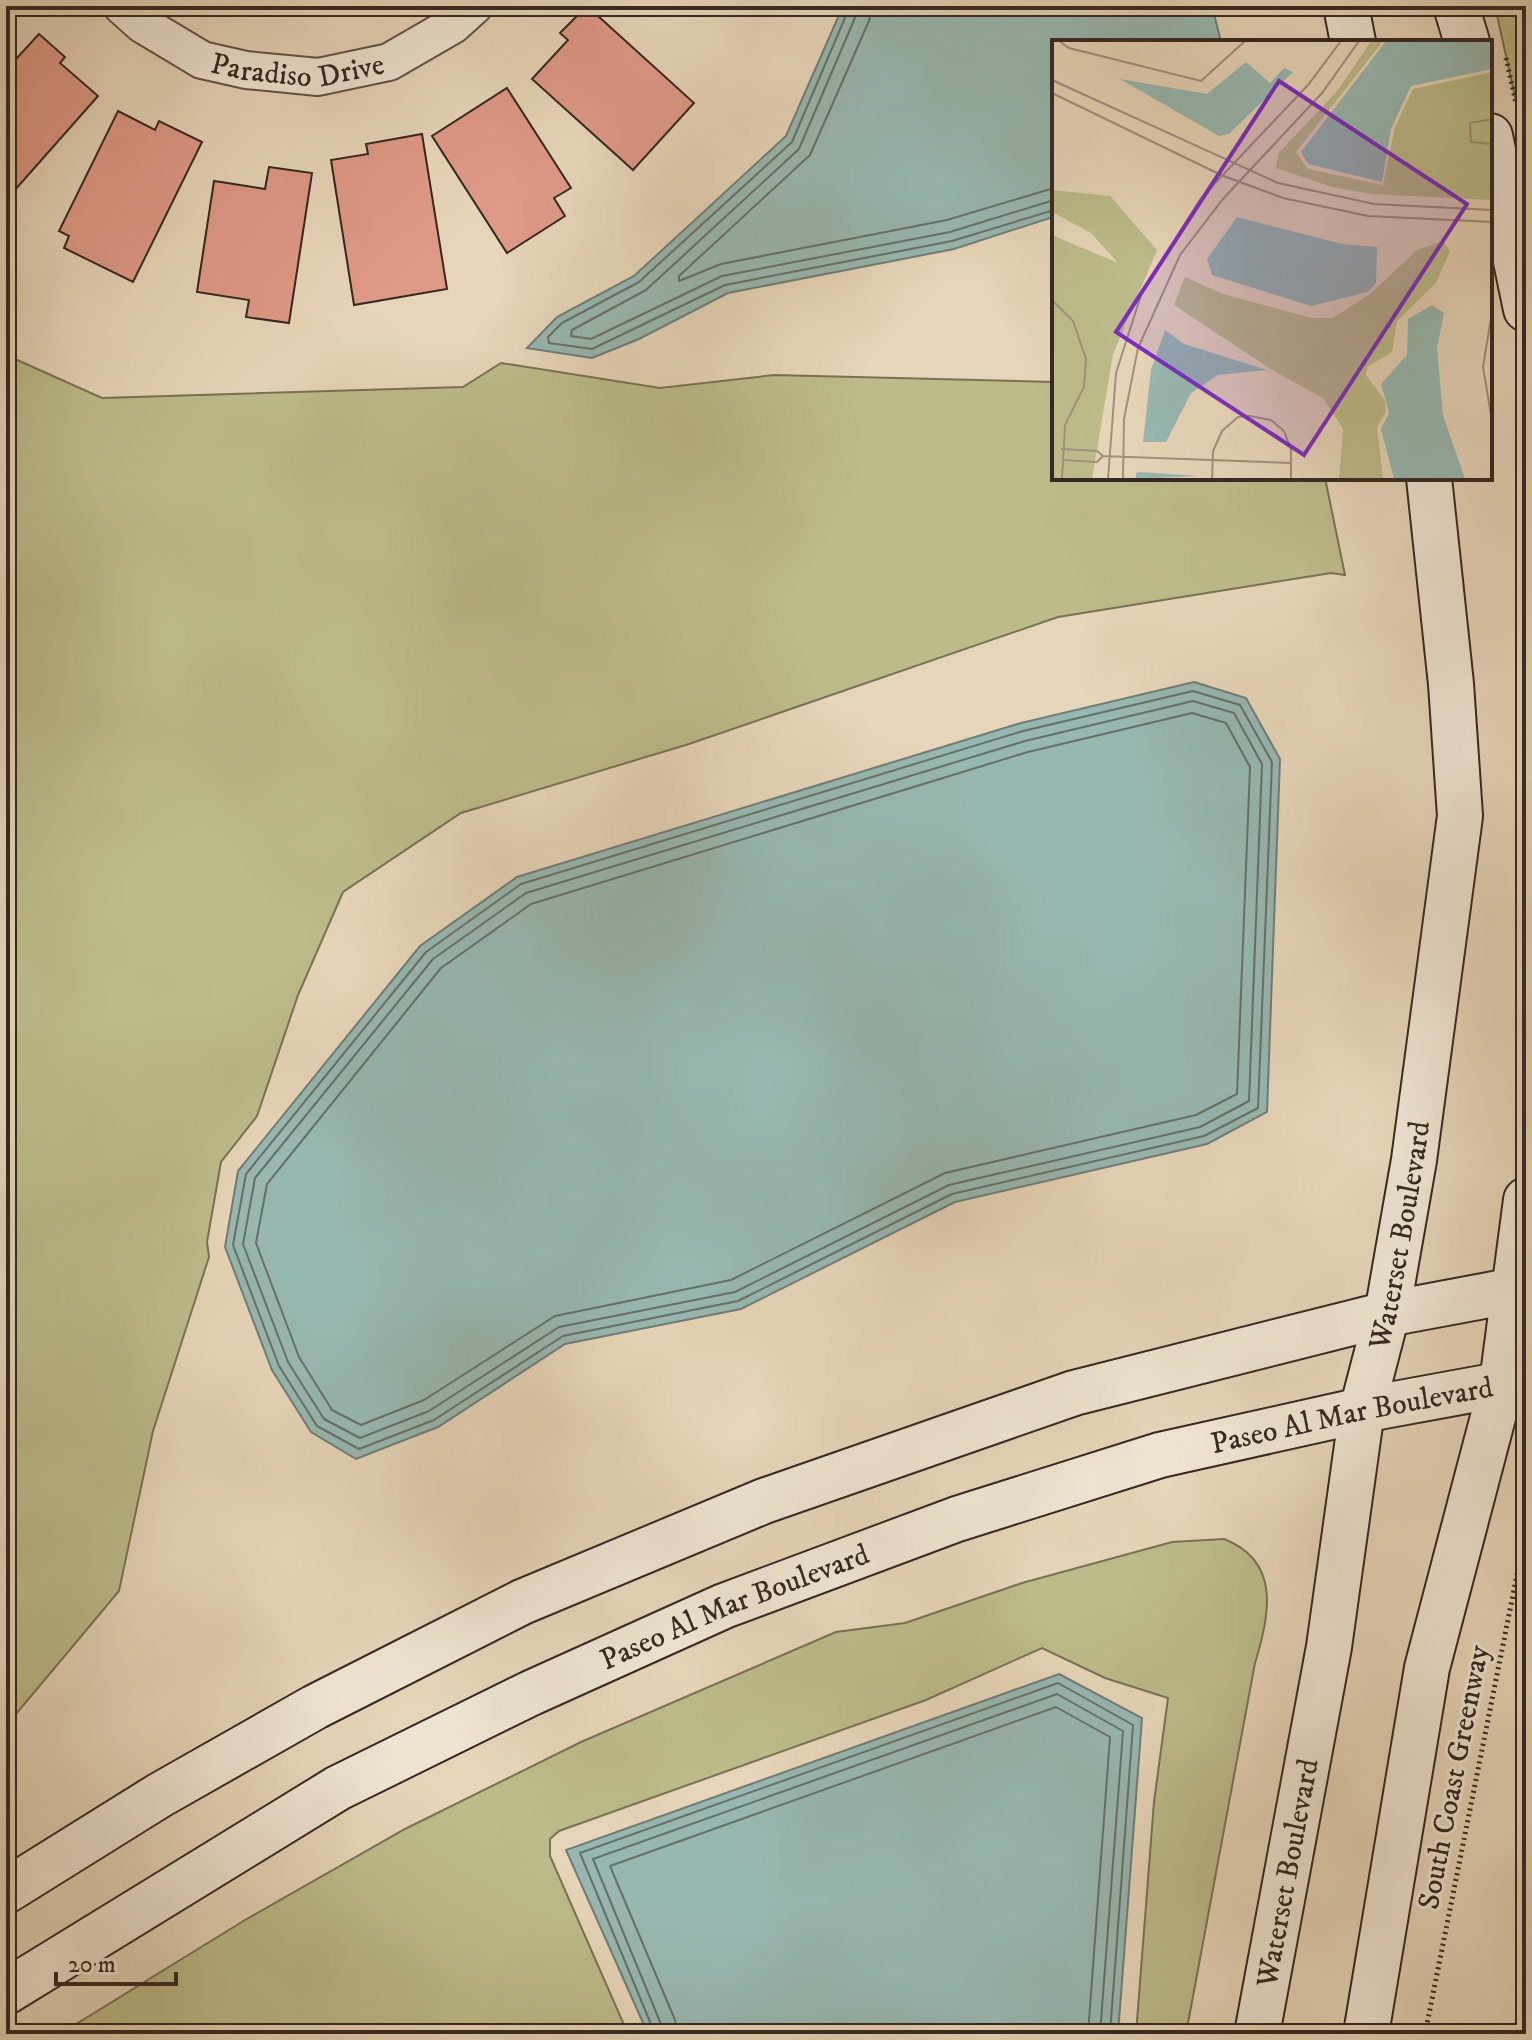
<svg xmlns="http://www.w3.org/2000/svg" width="1532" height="2040" font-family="'IM FELL DW Pica',serif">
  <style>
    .green { fill: #bdbb8a; stroke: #797256; stroke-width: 2 }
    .water { fill: #97b8b1; stroke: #707e78; stroke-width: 2 }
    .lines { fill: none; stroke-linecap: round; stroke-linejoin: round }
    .shore { stroke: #66706a; stroke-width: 2 }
    .building { fill: #df9987; stroke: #352823; stroke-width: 2 }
    .street-casing { stroke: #625348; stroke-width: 40 }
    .secondary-casing { stroke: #352823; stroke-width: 48 }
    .path { stroke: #352823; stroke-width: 5; stroke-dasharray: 2 4; stroke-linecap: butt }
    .street { stroke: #efe4d2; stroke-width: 36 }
    .secondary { stroke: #efe4d2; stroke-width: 44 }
    .labels { text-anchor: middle; stroke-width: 6; stroke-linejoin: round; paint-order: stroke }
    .street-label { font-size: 30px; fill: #352823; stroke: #efe4d2 }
    .inset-road { fill: none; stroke: #a0907d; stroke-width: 2 }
    .view { fill: #7b2cbf; fill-opacity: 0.15; stroke: #7b2cbf; stroke-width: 4 }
    .inset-edge { fill: none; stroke: #352823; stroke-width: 4 }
  </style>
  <rect width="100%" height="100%" fill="#e7d5b9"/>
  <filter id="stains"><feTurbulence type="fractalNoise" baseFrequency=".0025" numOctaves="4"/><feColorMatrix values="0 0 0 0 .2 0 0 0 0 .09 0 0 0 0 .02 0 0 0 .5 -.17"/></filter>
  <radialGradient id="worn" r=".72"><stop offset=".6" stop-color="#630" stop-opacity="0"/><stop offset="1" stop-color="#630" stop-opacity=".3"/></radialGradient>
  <path class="green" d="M1495 6H1526V147Z
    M6 355 102 398 463 387 501 363 660 388 774 375 1054 382V478H1325L1345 575 1331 573 1058 617 689 744 461 813 343 892 298 995 257 1116 221 1162 207 1242 209 1257 153 1431 119 1591 6 1726Z
    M1224 1539C1281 1561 1270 1615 1255 1663L1186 2034H1136L1154 1802 1168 1698 1105 1678 1042 1648 926 1700 559 1831 550 1839V1856L628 2034H60L245 1920 405 1829 581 1742 836 1632 905 1623 1022 1583 1172 1542Z"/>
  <path class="water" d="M843 6H1212L1221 42H1054L1053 217 954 249 728 293 639 339 592 358 527 348 557 317 634 276 786 136Z
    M1194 682 1246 698 1280 759 1267 1112 1207 1144 955 1202 741 1309 565 1344 438 1427 356 1459 311 1432 272 1370 225 1247 238 1171 420 946 517 877 1021 723Z
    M1059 1674 1142 1718 1118 2034H648L566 1850Z"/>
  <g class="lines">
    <path class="shore" d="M850 6 792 142 639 282 562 323 548 337 549 343 592 349 725 285 952 241 1054 210
      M860 6 799 149 646 290 572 330 571 336 591 339 722 276 950 232 1054 200
      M872 6 869 21 810 155 679 276V281L721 264 947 220 1054 188
      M1193 691 1240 705 1272 762 1258 1108 1204 1136 952 1194 738 1301 563 1336 434 1420 359 1449 317 1426 279 1366 233 1245 246 1174 426 952 521 884 1023 731Z
      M1193 701 1234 713 1262 764 1249 1101 1200 1127 949 1185 735 1292 559 1327 429 1411 360 1438 324 1419 288 1362 243 1244 255 1178 433 959 526 893 1025 741Z
      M1192 713 1226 723 1250 767 1237 1094 1196 1115 945 1173 731 1280 555 1316 424 1400 361 1425 332 1410 299 1357 256 1243 267 1184 441 968 531 904 1028 752Z
      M655 2034 580 1853 1058 1683 1133 1725 1110 2034
      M665 2034 593 1859 1057 1694 1123 1731 1100 2034
      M677 2034 675 2020 610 1866 1056 1707 1110 1737 1088 2034"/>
  </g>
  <path class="building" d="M587 6 694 103 633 170 532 79 568 40 560 33Z
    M39 34 65 57 60 63 98 96 6 200V70Z
    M507 88 571 188 554 198 565 216 507 253 432 136Z
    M118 111 155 130 159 121 202 142 133 282 64 248 69 236 59 231Z
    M422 134 447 289 354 305 331 160 368 154 366 144Z
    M269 167 312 173 289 323 246 317 249 300 197 292 214 181 265 189Z"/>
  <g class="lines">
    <defs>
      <g id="street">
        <path id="s1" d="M122 6 142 24 202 60 246 70 318 77 389 62 453 25 474 6"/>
      </g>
      <g id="secondary">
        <path d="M1346 6 1353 42"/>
        <path d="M1456 6 1467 42"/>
        <path d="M1490 136 1526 309"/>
        <path d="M6 1891 160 1795 315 1707 522 1602 764 1501 1074 1393 1387 1314 1526 1288"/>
        <path id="s2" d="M6 1992 338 1788 531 1693 724 1606 957 1519 1160 1455 1362 1410 1526 1380"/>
        <path id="s3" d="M1257 2034 1329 1647 1362 1410 1387 1314 1414 1160 1460 816 1451 684 1429 478"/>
        <path d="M1366 2034 1427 1668 1502 1383 1526 1200"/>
      </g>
    </defs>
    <use href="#street" class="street-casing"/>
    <use href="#secondary" class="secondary-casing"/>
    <path class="path" d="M1506 58 1516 103
      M1425 2034 1526 1530"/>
    <use href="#street" class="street"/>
    <use href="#secondary" class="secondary"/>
  </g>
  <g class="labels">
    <g class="street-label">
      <text dy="10" stroke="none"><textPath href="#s1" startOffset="194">Paradiso Drive</textPath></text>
      <text dy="10" stroke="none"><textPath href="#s3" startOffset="812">Waterset Boulevard</textPath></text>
      <text dy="10" stroke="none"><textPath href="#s2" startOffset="1474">Paseo Al Mar Boulevard</textPath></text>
      <text dy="10" stroke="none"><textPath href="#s2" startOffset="826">Paseo Al Mar Boulevard</textPath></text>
      <text transform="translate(1453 1777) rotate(-79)" y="10">South Coast Greenway</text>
      <text dy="10" stroke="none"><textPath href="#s3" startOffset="164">Waterset Boulevard</textPath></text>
    </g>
  </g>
  <g transform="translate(1052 40)">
    <rect width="440" height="440" fill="#e7d5b9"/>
    <path d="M319 1H331L244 112 256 129 331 145 343 87 361 49 440 32V160L320 154 280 147 224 128 226 114 286 50ZM0 150 58 156 105 210 61 314 40 439H0V195L66 223 39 193 0 172ZM391 201 398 211 384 243 345 281 340 312 315 327 314 335 333 361 334 372 325 387 331 439H287L291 389 271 358 220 330 122 265 133 237 171 254 260 278H281L318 254 365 210Z" fill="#bdbb8a"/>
    <path d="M334 1H440V29L359 46 339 89 330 142 256 124 249 112ZM194 22 218 43 232 28 241 32 177 94 167 96 68 39 155 54ZM185 177 290 204 325 207 324 243 316 252 259 266 160 235 155 219ZM380 265 392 273 385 308 391 375 413 439H342L329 389 337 373 329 344 355 315 356 279ZM113 290 132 304 215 330 166 335 139 353 114 402H91L99 330ZM84 433 87 432 147 436 84 439Z" fill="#97b8b1"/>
    <path class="inset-road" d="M7 1 17 8 149 41 193 1M0 40 226 143 322 164 440 170M0 53 169 135 231 158 316 176 440 182M440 79 418 83 419 102 440 104M0 260 21 281 34 319 32 347 13 385 10 439M440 272 431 327 440 381M9 409 45 411 51 416M10 420 45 422 51 416 240 423M56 439 64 333 90 252 149 158 256 45 289 1M71 439 72 379 86 308 128 215 171 159 270 53 307 1M160 439 161 411 170 391 186 377 198 376 219 380 232 391 239 410V439"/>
    <path class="view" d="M227 41 415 164 252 415 64 292Z"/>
    <rect width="440" height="440" class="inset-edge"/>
  </g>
  <rect width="1532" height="2040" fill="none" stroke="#e7d5b9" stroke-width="32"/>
  <rect x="8" y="8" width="1516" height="2024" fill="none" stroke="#352823" stroke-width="4"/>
  <rect x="16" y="16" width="1500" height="2008" fill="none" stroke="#352823" stroke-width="2"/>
  <path d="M56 1972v12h120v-12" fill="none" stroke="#352823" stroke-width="4"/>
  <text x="68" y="1972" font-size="24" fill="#352823" stroke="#efe4d2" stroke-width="6" paint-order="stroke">20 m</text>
  <rect width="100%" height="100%" filter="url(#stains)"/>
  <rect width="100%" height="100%" fill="url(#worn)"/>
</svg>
